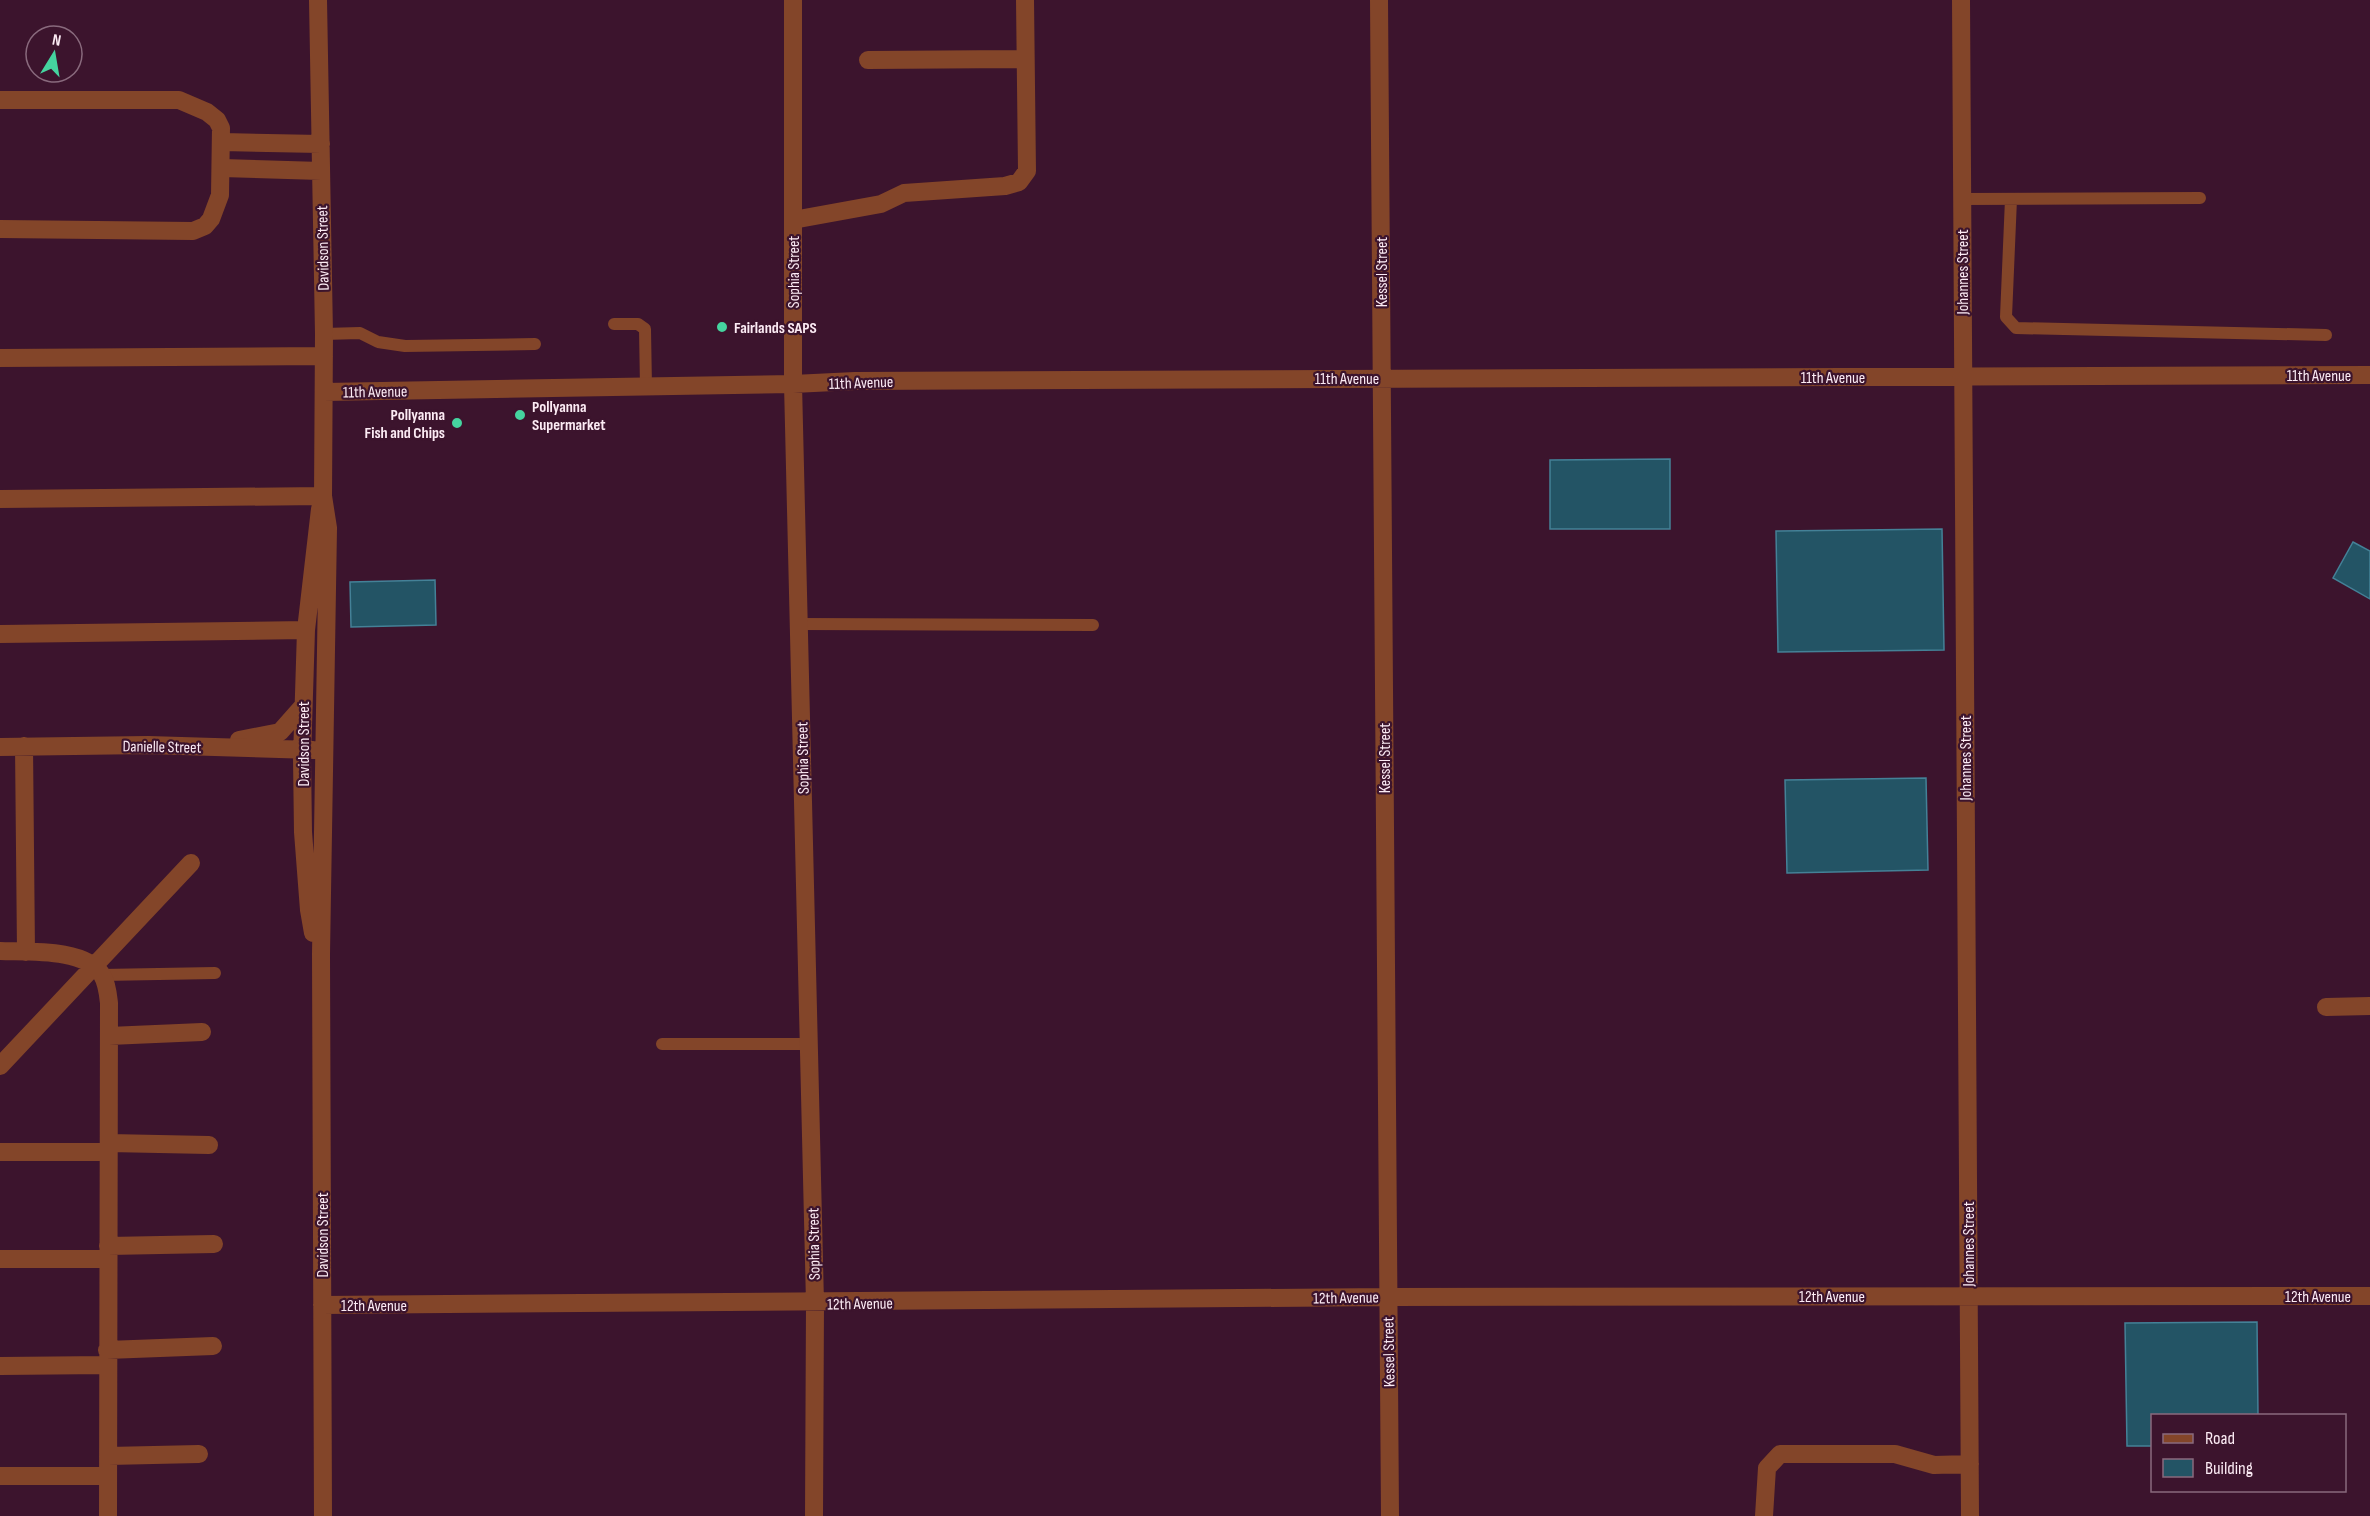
<svg xmlns="http://www.w3.org/2000/svg" width="2370" height="1516" font-family="'Sofia Sans Condensed',sans-serif">
  <style>
    .building { fill: #235465; stroke: #448197; stroke-width: 1.5 }
    .lines { fill: none; stroke-linecap: round; stroke-linejoin: round }
    .service { stroke: #834529; stroke-width: 12 }
    .minor { stroke: #834529; stroke-width: 18 }
    .poi-dot { fill: #45d49f; stroke: #3c142d; stroke-width: 2 }
    .labels { text-anchor: middle; stroke-width: 4.5; stroke-linejoin: round; paint-order: stroke }
    .street-label { font-size: 16px; fill: #fcebf4; stroke: #3c142d }
    .poi-label { font-size: 16px; font-weight: bold; fill: #fcebf4; stroke: #3c142d; text-anchor: start }
  </style>
  <rect width="100%" height="100%" fill="#3c142d"/>
  <path class="building" d="M1670 459V529H1550V460Z
    M1942 529 1944 650 1778 652 1776 531Z
    M2353 542 2370 551V599L2333 578Z
    M435 580 436 625 351 627 350 582Z
    M1926 778 1928 870 1787 873 1785 780Z
    M2257 1322 2258 1416H2152V1446H2127L2125 1323Z"/>
  <g class="lines">
    <path class="service" d="M1962 199 2200 198
      M2011 199 2006 317 2016 328 2326 335
      M614 324H638L645 329 646 387
      M324 334 360 333 378 342 405 346 535 344
      M798 624 1093 625
      M102 975 215 973
      M662 1044H808"/>
    <path class="minor" d="M318 0 324 334 323 496 328 528 321 954 323 1516
      M793 0V384L815 1303 814 1516
      M1379 0 1390 1516
      M1961 0 1970 1516
      M868 60 1025 59
      M0 100H179L207 112 217 120 221 128 220 195 211 219 205 226 193 231 0 229
      M222 142 321 144
      M222 168 321 171
      M793 220 881 204 904 193 1005 186 1019 182 1027 171 1025 0
      M0 358 324 356
      M324 392 793 384 855 381 2370 375
      M0 499 323 496
      M0 634 306 630
      M239 740 280 732 303 706
      M24 746 26 952
      M0 747 148 745 313 750
      M313 933 309 910 303 832 302 758 306 630 320 509
      M0 951C28 952 86 948 102 975 107 983 108 994 109 1003L108 1516
      M2326 1007 2370 1006
      M109 1036 202 1032
      M0 1066 191 863
      M109 1143 209 1145
      M0 1152H108
      M108 1246 214 1244
      M0 1259H107
      M322 1305 1388 1297 2370 1296
      M107 1350 213 1346
      M0 1366 107 1365
      M108 1456 199 1454
      M0 1476H108
      M1764 1516 1767 1468 1780 1454H1895L1934 1465 1970 1464"/>
  </g>
  <g class="poi-dot">
    <circle cx="722" cy="327" r="6"/>
    <circle cx="520" cy="415" r="6"/>
    <circle cx="457" cy="423" r="6"/>
  </g>
  <g class="labels">
    <g class="street-label">
      <text transform="translate(322 248) rotate(-91)" y="6">Davidson Street</text>
      <text transform="translate(793 272) rotate(-90)" y="6">Sophia Street</text>
      <text transform="translate(1381 272) rotate(-90)" y="6">Kessel Street</text>
      <text transform="translate(1962 272) rotate(-90)" y="6">Johannes Street</text>
      <text x="2319" y="381">11th Avenue</text>
      <text x="1833" y="383">11th Avenue</text>
      <text x="1347" y="384">11th Avenue</text>
      <text transform="translate(861 382) rotate(-2)" y="6">11th Avenue</text>
      <text transform="translate(375 391) rotate(-1)" y="6">11th Avenue</text>
      <text transform="translate(303 744) rotate(-90)" y="6">Davidson Street</text>
      <text transform="translate(162 746) rotate(1)" y="6">Danielle Street</text>
      <text transform="translate(802 758) rotate(-91)" y="6">Sophia Street</text>
      <text transform="translate(1384 758) rotate(-90)" y="6">Kessel Street</text>
      <text transform="translate(1965 758) rotate(-90)" y="6">Johannes Street</text>
      <text transform="translate(322 1235) rotate(-90)" y="6">Davidson Street</text>
      <text transform="translate(813 1244) rotate(-91)" y="6">Sophia Street</text>
      <text transform="translate(1968 1244) rotate(-90)" y="6">Johannes Street</text>
      <text x="1832" y="1302">12th Avenue</text>
      <text x="2318" y="1302">12th Avenue</text>
      <text transform="translate(1346 1297) rotate(-1)" y="6">12th Avenue</text>
      <text transform="translate(860 1303) rotate(-1)" y="6">12th Avenue</text>
      <text x="374" y="1311">12th Avenue</text>
      <text transform="translate(1388 1352) rotate(-91)" y="6">Kessel Street</text>
    </g>
    <g class="poi-label">
      <text x="734" y="333">Fairlands SAPS</text>
      <text x="532" y="412">Pollyanna<tspan x="532" dy="18">Supermarket</tspan></text>
      <text x="445" y="420" text-anchor="end">Pollyanna<tspan x="445" dy="18">Fish and Chips</tspan></text>
    </g>
  </g>
  <rect x="2151" y="1414" width="195" height="78" fill="#3c142d" stroke="#896a7d" stroke-width="1.5"/>
  <rect x="2163" y="1434" width="30" height="9" fill="#834529" stroke="#896a7d" stroke-width="1.5"/>
  <text x="2205" y="1444" font-size="18" fill="#fcebf4">Road</text>
  <rect x="2163" y="1459" width="30" height="18" fill="#235465" stroke="#896a7d" stroke-width="1.5"/>
  <text x="2205" y="1474" font-size="18" fill="#fcebf4">Building</text>
  <g transform="translate(54 54) rotate(11)"><circle r="28" fill="#3c142d" stroke="#896a7d" stroke-width="1.5"/>
  <path d="M0-4.5L10 22L0 15L-10 22Z" fill="#45d49f"/>
  <text y="-9" font-size="16" font-weight="bold" text-anchor="middle" fill="#fcebf4">N</text>
  </g>
</svg>
